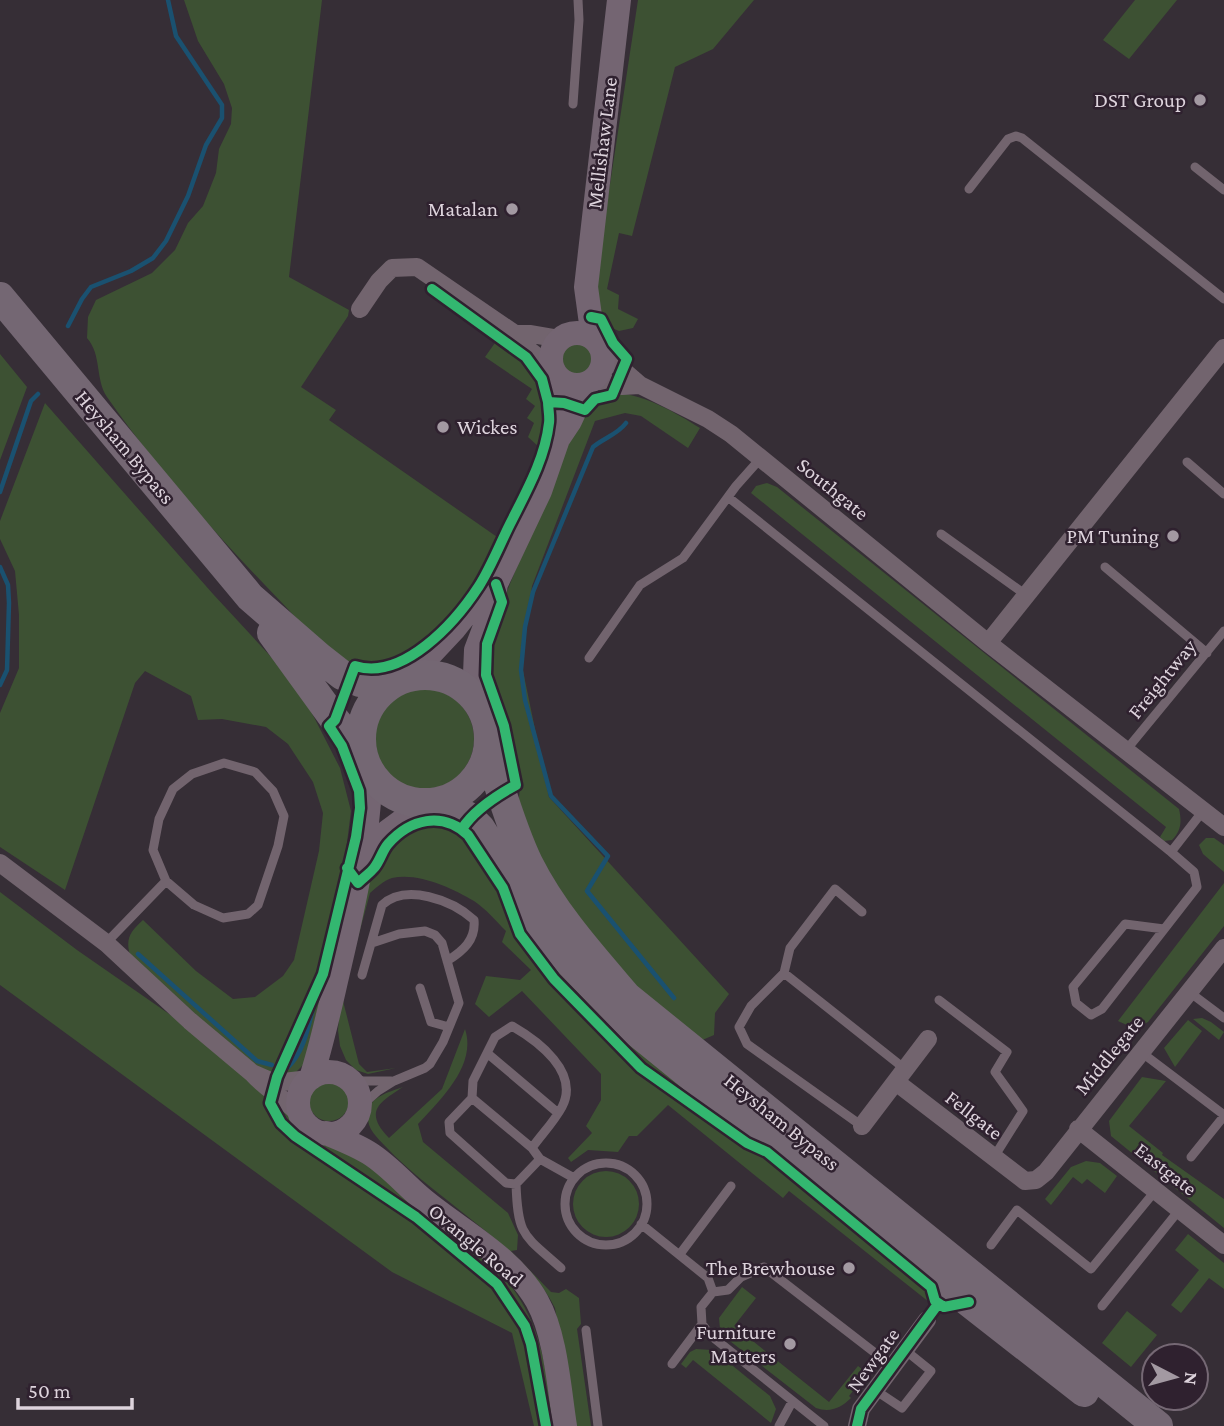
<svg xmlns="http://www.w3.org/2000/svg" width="1224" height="1426" font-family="'Crimson Pro',serif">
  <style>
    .green { fill: #3d5133 }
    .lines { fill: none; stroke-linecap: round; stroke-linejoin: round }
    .stream { stroke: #1a5170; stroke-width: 4.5 }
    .service { stroke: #72646e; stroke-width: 9 }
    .minor { stroke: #72646e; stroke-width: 18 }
    .secondary { stroke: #746572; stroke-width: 24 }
    .trunk { stroke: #746773; stroke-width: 30 }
    .cycleway-casing { stroke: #2f212f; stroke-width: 15 }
    .cycleway { stroke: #33b770; stroke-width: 10 }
    .poi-dot { fill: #a399a2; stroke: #2f212f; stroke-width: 2.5 }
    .labels { text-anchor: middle; stroke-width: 5; stroke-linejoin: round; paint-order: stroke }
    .poi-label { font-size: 21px; fill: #ddd3dc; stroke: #2f212f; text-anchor: end }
    .street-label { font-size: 21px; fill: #ddd3dc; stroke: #2f212f }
  </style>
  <rect width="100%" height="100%" fill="#362e36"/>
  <path class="green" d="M184 0H322L289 277 349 310 348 316 301 387 336 410 329 420 500 539C476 584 429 663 371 663 363 663 348 663 340 659 324 651 299 621 286 607 222 541 160 473 107 397 95 379 102 355 87 338L88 317 96 300 152 273 175 250 188 223 203 206 216 173 219 149 231 124 232 108 224 84 198 41Z
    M638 0H754L713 49 675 67 632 236 619 233 607 289 619 295 618 309 638 319 633 328 619 331 607 326 604 315H597L595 283Z
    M1135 0H1177L1129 59 1103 40Z
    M497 340C541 372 554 394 540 448L528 437 534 423 527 418 535 406 526 399 532 389 485 357Z
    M561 360a16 16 0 1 1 32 0a16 16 0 1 1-32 0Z
    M0 354 27 387 0 460Z
    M617 393C646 395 676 413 700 428L688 448 641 416 625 413 595 421 532 586 522 666 549 797 729 994 715 1013 714 1035 700 1041 634 985 555 892 518 805 520 788 507 728 488 678 489 646 505 596 574 427 597 401 615 399Z
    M45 403 213 594 298 686 340 768 351 811 342 882 320 975 274 1075 265 1073 207 1025 130 955C125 938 131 931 143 920L196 971 233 999 255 997 283 976 294 960 319 851 323 813 313 782 288 744 266 727 222 719 198 720 191 696 145 671 135 683 65 890 0 847V713L19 668V615L15 571 0 539V521Z
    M767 483 777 487 1179 809C1182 822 1181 831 1172 840L1164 841 1160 837 1166 827 751 493 756 486Z
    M374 739a50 50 0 1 1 100 0a50 50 0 1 1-100 0Z
    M429 824 452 826 459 831 501 893 517 938 553 983 637 1069 698 1115 762 1156 926 1288 930 1297 929 1302 789 1191 783 1198 668 1105 637 1136H629L618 1152 588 1150 571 1162 568 1158 592 1133 586 1126 601 1100V1074L522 991 489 1017 475 1004 486 976 520 980 531 970 502 942 506 931C496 921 486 909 474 901 452 888 418 872 392 878 383 881 377 887 370 893L342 997 359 1064 367 1072 396 1068 368 1074 356 1070 346 1060 340 1046 338 1030 341 995 367 887 389 847 403 833Z
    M1206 838H1214L1224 845V872L1203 854 1199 845Z
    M1224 883V926L1148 1022C1136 1029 1131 1027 1118 1021Z
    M0 892 77 950 185 1025 267 1094V1109C291 1142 325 1161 359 1183 408 1214 498 1273 521 1327 533 1357 536 1394 542 1426H534L512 1333 392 1272 0 985Z
    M510 901 754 1142 727 1126 644 1066 557 979 520 929Z
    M325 976 305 1063 294 1074 282 1076 314 996Z
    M1202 1018 1211 1022 1224 1032 1219 1040 1193 1019Z
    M1188 1020 1202 1031 1175 1067 1164 1048Z
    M465 1029C477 1065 441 1099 418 1124L423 1142 508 1213 518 1235 517 1250 511 1251 551 1292 559 1293 566 1289 579 1298 581 1324 577 1329 591 1426H574L555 1308C527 1250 436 1199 389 1150 382 1142 369 1132 368 1120 364 1098 387 1093 403 1087 378 1103 364 1112 389 1138L442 1089Z
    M1142 1077 1166 1081 1129 1126 1163 1153 1162 1155 1224 1199V1228L1111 1136 1109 1121Z
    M309 1101a20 20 0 1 1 40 0a20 20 0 1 1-40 0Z
    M273 1098 305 1136 351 1151 499 1271C543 1321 544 1364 556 1426H549L529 1328C512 1288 480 1264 447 1238 422 1217 397 1197 369 1180 336 1159 286 1138 273 1098Z
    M1086 1161 1100 1163 1117 1176 1105 1193 1087 1179 1082 1184 1073 1177 1051 1205 1045 1199 1071 1167Z
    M573 1204a33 33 0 1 1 66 0a33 33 0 1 1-66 0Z
    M1188 1234 1224 1263V1289L1209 1278 1181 1313 1171 1305 1199 1270 1175 1250Z
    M742 1287 756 1298 734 1326 829 1402 858 1366 867 1373 849 1396 851 1398C841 1408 830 1413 816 1408L726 1338 720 1329 719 1318Z
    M1127 1311 1157 1335 1131 1367 1102 1343Z
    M696 1349 711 1350 717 1353 770 1396 776 1409 771 1423 693 1360 686 1368 681 1364 690 1352Z"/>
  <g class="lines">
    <path class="stream" d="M68 326 82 299 91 287 131 271 153 258 166 241 188 196 206 145 222 118V105L176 36 168 0
      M626 423C618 434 604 438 593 447L533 592 525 627 521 670 525 700 551 796 608 856 587 891 674 998
      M0 492 31 401 38 394
      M0 567 8 585 9 603 7 670 0 685
      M138 954 257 1061 272 1065
      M288 1067C306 1050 309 1021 316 997"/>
    <path class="service" d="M573 104 579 20 578 0
      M1195 167 1224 190
      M969 189 1008 139 1016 136 1022 138 1224 299
      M1187 462 1224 494
      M728 497 1171 852
      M941 534 1026 595
      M1105 567 1207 653
      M589 658 640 585 683 558 736 486 760 459
      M1127 749 1224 631
      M1164 929 1125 924 1073 987 1076 1003 1091 1015 1102 1009 1197 887 1194 872 1171 852 1203 811
      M106 943 166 881 153 850 159 819 173 789 192 774 224 763 255 772 273 791 284 816 278 846 258 905 248 914 223 918 194 905 166 881
      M784 973 790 948 835 889 862 912
      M362 975 382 905C406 883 452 900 474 920 476 940 463 951 447 961
      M420 988 431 1022 449 1027
      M1188 991 1224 1018
      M939 1000 1007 1052 995 1072 1023 1111 994 1157
      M1141 1052 1224 1115
      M487 1053 558 1113
      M348 1078 363 1081H391
      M472 1098 449 1122 450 1133 506 1183 516 1184 540 1159
      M360 1107 378 1091 394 1081 425 1068 430 1064 443 1042 459 1003 442 943 435 935 425 931 399 934 372 943
      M862 1126 747 1044 739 1027 751 1006 784 973 905 1069
      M532 1148C541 1135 554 1122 562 1107 580 1072 538 1041 512 1026L495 1037 473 1081 472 1098 532 1148 540 1159 574 1178
      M1191 1157 1224 1116
      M565 1204a41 41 0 1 1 82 0a41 41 0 1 1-82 0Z
      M516 1184C518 1237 523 1234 561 1268
      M641 1224 708 1278 713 1292 701 1307 702 1324 672 1364
      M991 1245 1017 1210 1091 1269 1156 1190
      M680 1254 731 1186
      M713 1292 728 1290 741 1277 764 1267 892 1366
      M1102 1306 1180 1209
      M702 1324 710 1335 824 1426
      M586 1330 598 1426
      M875 1390 902 1408 931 1371 905 1350
      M779 1426 792 1402"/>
    <path class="minor" d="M360 309 379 281 392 268 417 267 515 334 524 346 554 370
      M515 334H531L560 339
      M602 352 640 385 708 419 731 434 988 643 1224 827
      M593 380 622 386 640 385
      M988 643 1224 348
      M0 863 106 943 190 1021 252 1073
      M896 1082 1025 1181 1036 1180 1046 1172 1224 948
      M303 1119C288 1100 268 1091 252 1073L275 1083 309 1079
      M862 1126 928 1039
      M1078 1129 1224 1245
      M857 1426 861 1409 927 1320"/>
    <path class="secondary" d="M551 359a26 26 0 1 1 52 0a26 26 0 1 1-52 0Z
      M593 338 586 287 619 0
      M558 377V439
      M409 677 454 629 481 595 496 584
      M474 698 476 650 492 608 496 584 540 491 558 439 570 421 587 384
      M368 867 387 832 425 804
      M298 1103a31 31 0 1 1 62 0a31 31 0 1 1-62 0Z
      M311 1078C323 1041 331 1002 340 964 355 900 368 840 371 774
      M326 1133C341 1139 356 1145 369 1153 390 1166 407 1187 426 1202 463 1232 513 1258 537 1301 556 1335 559 1388 565 1426"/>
    <path class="trunk" d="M0 297 250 597 319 657 342 675 360 682 387 687
      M272 633 335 720 362 753
      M361 739a64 64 0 1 1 128 0a64 64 0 1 1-128 0Z
      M488 752C501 789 511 828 528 863 553 913 591 955 627 997L1158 1426
      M438 802 469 817 480 828 545 932 571 964 637 1032 969 1302 1084 1392"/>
    <defs>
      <path id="cycleway" d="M432 289 526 357 542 379 548 402
        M462 829C474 810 496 796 516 785L504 726 486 675 487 644 502 602 496 584
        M347 868 358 883C363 878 370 873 374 868 380 861 382 851 388 844 410 819 442 811 468 835L503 888 520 934 554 979 641 1068 747 1143 767 1152 931 1287 935 1301 944 1307 969 1302
        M546 1426 531 1344 525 1326 497 1284 416 1217 295 1136 281 1123 270 1103 277 1077 323 974 356 837 360 808 359 791 342 746 329 726 335 720 355 666C403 681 455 623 479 586 491 567 500 544 510 524 526 492 545 459 549 423 550 417 548 408 548 402L564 403 585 410 595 399 612 395 627 359 613 343 601 319 591 317
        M857 1426 861 1409 938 1304"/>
    </defs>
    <use href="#cycleway" class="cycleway-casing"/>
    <use href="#cycleway" class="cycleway"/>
  </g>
  <g class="poi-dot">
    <circle cx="1200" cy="100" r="7"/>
    <circle cx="512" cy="209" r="7"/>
    <circle cx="443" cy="427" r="7"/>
    <circle cx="1173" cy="536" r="7"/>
    <circle cx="849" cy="1268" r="7"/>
    <circle cx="790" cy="1344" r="7"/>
  </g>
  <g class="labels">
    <g class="poi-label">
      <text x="1186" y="107">DST Group</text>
      <text x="498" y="216">Matalan</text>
      <text x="457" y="434" text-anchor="start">Wickes</text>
      <text x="1159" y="543">PM Tuning</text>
      <text x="835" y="1275">The Brewhouse</text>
      <text x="776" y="1339">Furniture<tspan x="776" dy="24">Matters</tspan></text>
    </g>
    <g class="street-label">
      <text transform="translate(602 143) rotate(-83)" y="7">Mellishaw Lane</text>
      <text transform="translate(125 447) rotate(50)" y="7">Heysham Bypass</text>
      <text transform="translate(833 489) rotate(39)" y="7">Southgate</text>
      <text transform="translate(1162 679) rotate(-51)" y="7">Freightway</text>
      <text transform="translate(1109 1055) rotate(-51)" y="7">Middlegate</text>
      <text transform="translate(974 1115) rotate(38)" y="7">Fellgate</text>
      <text transform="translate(782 1122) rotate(39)" y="7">Heysham Bypass</text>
      <text transform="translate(1166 1169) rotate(38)" y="7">Eastgate</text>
      <text transform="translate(476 1245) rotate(40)" y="7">Ovangle Road</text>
      <text transform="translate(873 1360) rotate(-54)" y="7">Newgate</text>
    </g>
  </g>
  <g transform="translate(1175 1377) rotate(96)"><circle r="33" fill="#2f212f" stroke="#756874" stroke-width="2"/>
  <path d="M0-5L12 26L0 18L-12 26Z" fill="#a399a2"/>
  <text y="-10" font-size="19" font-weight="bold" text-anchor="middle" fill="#ddd3dc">N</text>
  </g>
  <path d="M18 1398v10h114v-10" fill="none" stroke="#ddd3dc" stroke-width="3.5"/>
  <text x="28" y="1398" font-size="21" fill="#ddd3dc" stroke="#2f212f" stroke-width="5" paint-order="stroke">50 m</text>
</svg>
